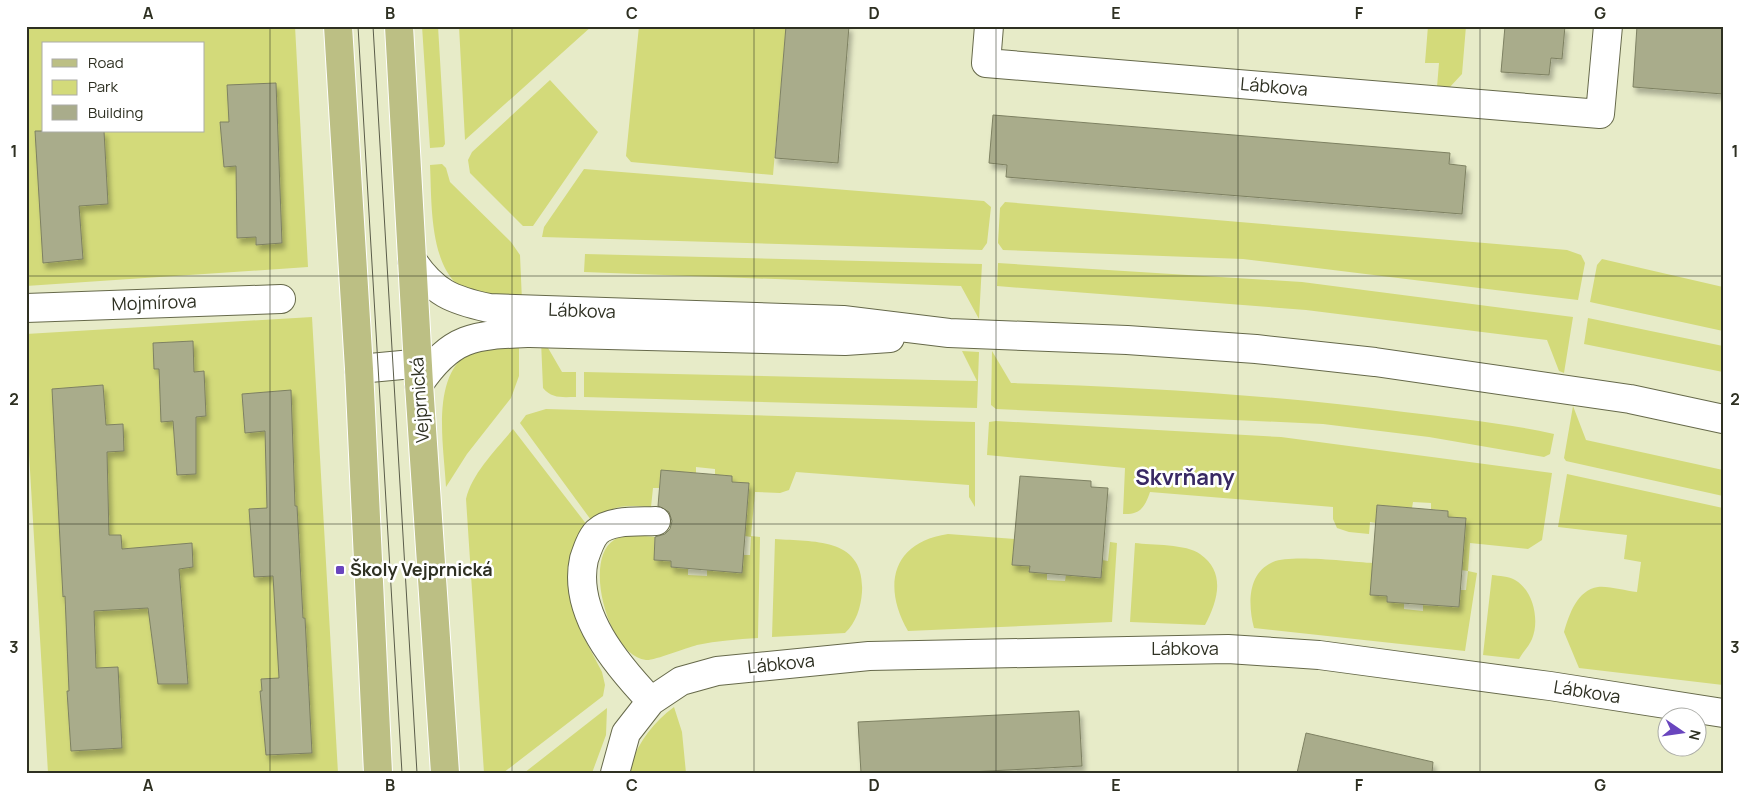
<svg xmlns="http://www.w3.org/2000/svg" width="1749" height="799" font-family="Manrope,sans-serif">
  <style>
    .green { fill: #d3da7a; fill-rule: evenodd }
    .building { fill: #a9ac8b; stroke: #7e8162; filter: url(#shadow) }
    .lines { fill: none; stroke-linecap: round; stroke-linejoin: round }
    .minor-casing { stroke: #66694a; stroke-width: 30 }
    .major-casing { stroke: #fff; stroke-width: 30 }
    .minor { stroke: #fff; stroke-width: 28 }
    .major { stroke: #bcbf84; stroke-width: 28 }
    .tram { stroke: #5b5d4a; stroke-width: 1 }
    .grid { fill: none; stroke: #2e3022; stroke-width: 1; stroke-opacity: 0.55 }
    .poi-dot { fill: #6945be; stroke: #fff; stroke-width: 2 }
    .labels { text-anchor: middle; stroke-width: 5; stroke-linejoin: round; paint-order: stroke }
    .street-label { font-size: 18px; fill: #2e3022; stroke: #fff }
    .poi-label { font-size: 18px; font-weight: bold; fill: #2e3022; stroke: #fff; text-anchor: start }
    .district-label { font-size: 22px; font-weight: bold; fill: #392964; stroke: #fff }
    .neatline { fill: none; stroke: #2e3022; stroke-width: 2 }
    .grid-label { font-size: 16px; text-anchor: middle; font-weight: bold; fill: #2e3022 }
  </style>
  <defs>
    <filter id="shadow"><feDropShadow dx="3" dy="5.5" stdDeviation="2.5" flood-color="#0004"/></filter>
  </defs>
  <rect width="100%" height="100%" fill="#e7ebc8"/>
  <path class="green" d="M26 26H295L308 267 26 286ZM44 44H204V131H44Z
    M422 26H438L445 144 443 147 430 148Z
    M459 26H592L465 140Z
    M639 26H786L773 175 631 162 626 156Z
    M1428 26H1466L1462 74 1449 88 1437 87 1439 63H1425Z
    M550 80 598 132 533 226H523L470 173 468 160 472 152Z
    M442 164 446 168 450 182 511 242 520 255 522 301C506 298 487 298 472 293 428 278 432 202 430 165Z
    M584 169 984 201 991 207 987 243 982 250 542 237 544 227Z
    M1005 202 1567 250 1581 255 1585 263 1578 300 1243 259 1003 250 998 243 1000 208Z
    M585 254 982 264 979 319 961 286 584 272Z
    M1602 259 1723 287V331L1590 302 1597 265Z
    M998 263 1302 282 1573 317 1564 373 1559 371 1547 340 1306 310 997 286Z
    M312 317 338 773H48L26 403V334Z
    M1588 318 1723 346V372L1584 344Z
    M519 341V376L511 398 467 454 446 487C444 447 430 376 470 352 480 346 506 344 519 341Z
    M541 341H544L562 372H576V397C563 397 552 399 543 388Z
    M962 351 979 352 977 408 584 397V372L977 381Z
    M992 351 1011 383C1142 387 1273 395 1404 412 1453 418 1505 423 1554 434L1550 454 1544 457 1429 437 1323 424 996 409 991 405Z
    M1573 406 1586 440 1723 470V496L1566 461 1564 458Z
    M546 409 975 422V507L969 497V485L796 472 789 490 780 493 755 492 751 536 760 537 758 638C737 639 717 641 697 645 686 648 653 661 646 660 609 656 582 560 614 540 625 533 642 536 655 537L654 560 671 561V567L688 569V575L707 576V570L742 573 743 555H750L751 537 745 536 749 484 732 482V476L715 475V469L696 467V473L661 471 659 488H653L651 507C623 505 616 505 591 520L520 423 526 415Z
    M996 421 1281 437 1552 473 1542 540 1528 549 1470 543 1468 571 1477 573 1465 651 1254 628C1248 605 1247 573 1273 562 1291 554 1351 562 1373 563L1387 596 1404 603V609L1423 611V605L1459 607V590H1466L1468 571 1461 570 1466 518 1448 517V511L1431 509V503L1413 502 1412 508 1377 505 1376 523 1370 522 1369 534 1349 532 1337 528 1333 519V507L1150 492C1145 507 1140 515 1123 514L1125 468 987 455 989 422Z
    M513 429 587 525 571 598 580 630 602 672 605 685 603 696 503 773H484L466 499C472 473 496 450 513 429Z
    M1567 474 1723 508V685L1579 668 1564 632C1569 615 1577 590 1598 587 1610 586 1625 591 1637 592L1641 562 1624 559 1627 535 1558 527Z
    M948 534 1015 539 1012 565 1030 566V572L1047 574V580L1065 581 1066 575 1100 578 1102 560 1108 561 1110 542 1117 543 1112 622 908 631C882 586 892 542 948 534Z
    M775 539C814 542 865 537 862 592 861 607 856 623 845 633L772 637Z
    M1135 543C1151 545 1187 544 1200 554 1227 573 1217 602 1205 625L1130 622Z
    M1492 575C1499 576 1509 576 1515 580 1533 590 1540 620 1532 639 1529 646 1523 652 1519 659L1483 655Z
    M674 707 682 732 686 773H627C637 745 651 724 674 707Z
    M607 708 606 735 592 773H524Z"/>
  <path class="building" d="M786 26H849L838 163 775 158Z
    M1505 26H1565L1562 59 1551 58 1549 75 1501 72Z
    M1637 26H1723V94L1633 87Z
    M276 83 282 243 256 245V237L237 238 236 166 224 167 220 122H229L227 85Z
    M993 115 1450 153 1449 164 1466 166 1462 214 1006 177 1007 165 989 163Z
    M35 131H104L108 204 79 206 83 259 43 263Z
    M193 341 194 372 204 371 206 416 196 417V474L177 475 173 421 161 422 159 369H154L153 343Z
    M103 385 106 425 123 424 124 451 107 452 109 535H121L122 549 192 543 193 567 179 569 188 684H158L148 608 94 611 96 668 118 667 122 748 71 751 67 691H69L65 596 63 597 52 389Z
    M291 390 295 506H297L303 618H305L312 753 266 755 260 691H262L261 679 279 678 273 576 254 577 249 509 267 508 265 431 245 433 242 394Z
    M661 470 732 476V482L749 483 742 573 671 567V561L654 560 655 537 665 534 670 529 672 521 669 512 658 506Z
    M1020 476 1091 481V487L1108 488 1101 578 1029 572 1030 566 1012 565Z
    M1377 505 1448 511V517L1466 518 1459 607 1387 602V596L1370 595Z
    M1079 711 1082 766 952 773H861L858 722Z
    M1306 733 1433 762 1432 773H1297Z"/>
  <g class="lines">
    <defs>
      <path id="minor" d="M989 26 986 63 1600 114 1608 26
        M412 260C434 293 452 300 489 308L843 320 949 333 1127 340 1256 349 1375 362 1630 399 1723 419
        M26 308 281 299
        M359 369 434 362
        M419 384C452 335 475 335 530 333L845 341 890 338
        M651 701C617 665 572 613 584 559 587 550 591 538 597 532 611 519 639 522 656 521
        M615 773 626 733 651 701 681 681 717 671 869 656 1228 649 1319 655 1550 686 1723 713"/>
      <path id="major" d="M338 26 359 369 378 773
        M399 26 419 384 445 773"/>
    </defs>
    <use href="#minor" class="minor-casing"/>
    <use href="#major" class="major-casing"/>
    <use href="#minor" class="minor"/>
    <use href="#major" class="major"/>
    <path class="tram" d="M358 26 402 773
      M373 26 417 773"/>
  </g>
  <path class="grid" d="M270 26V773M512 26V773M754 26V773M996 26V773M1238 26V773M1480 26V773M26 276H1723M26 524H1723"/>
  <rect class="poi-dot" x="335" y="565" width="10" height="10" rx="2.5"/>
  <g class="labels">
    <g class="street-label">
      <text transform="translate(1274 87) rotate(5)" y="6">Lábkova</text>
      <text transform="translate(154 303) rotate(-2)" y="6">Mojmírova</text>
      <text transform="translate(582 311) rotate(2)" y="6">Lábkova</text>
      <text transform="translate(420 400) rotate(-94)" y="6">Vejprnická</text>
      <text x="1185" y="655">Lábkova</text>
      <text transform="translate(781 664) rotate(-6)" y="6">Lábkova</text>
      <text transform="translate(1587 692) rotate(9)" y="6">Lábkova</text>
    </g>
    <g class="poi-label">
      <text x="350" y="576">Školy Vejprnická</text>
    </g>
    <g class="district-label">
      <text x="1185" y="485">Skvrňany</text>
    </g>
  </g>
  <rect width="1749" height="799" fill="none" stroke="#ffffff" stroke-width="55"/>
  <rect x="42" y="42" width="162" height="90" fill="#ffffff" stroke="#abaca7"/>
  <rect x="52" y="59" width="25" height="8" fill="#bcbf84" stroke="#abaca7"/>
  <text x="88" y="68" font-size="15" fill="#2e3022">Road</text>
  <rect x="52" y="80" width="25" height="15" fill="#d3da7a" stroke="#abaca7"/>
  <text x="88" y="92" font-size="15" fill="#2e3022">Park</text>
  <rect x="52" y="105" width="25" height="15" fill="#a9ac8b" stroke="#abaca7"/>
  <text x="88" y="118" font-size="15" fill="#2e3022">Building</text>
  <g transform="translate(1682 732) rotate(103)"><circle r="24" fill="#ffffff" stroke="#abaca7"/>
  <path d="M0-4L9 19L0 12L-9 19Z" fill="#6945be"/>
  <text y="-8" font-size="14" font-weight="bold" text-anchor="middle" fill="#2e3022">N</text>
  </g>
  <rect x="28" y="28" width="1694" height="744" class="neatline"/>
  <g class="grid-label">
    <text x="148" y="19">A</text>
    <text x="390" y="19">B</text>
    <text x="632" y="19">C</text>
    <text x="874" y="19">D</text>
    <text x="1116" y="19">E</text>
    <text x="1359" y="19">F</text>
    <text x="1600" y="19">G</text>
    <text x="14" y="157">1</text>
    <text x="1735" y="157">1</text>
    <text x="14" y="405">2</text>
    <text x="1735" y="405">2</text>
    <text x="14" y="653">3</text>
    <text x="1735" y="653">3</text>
    <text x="148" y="791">A</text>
    <text x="390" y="791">B</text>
    <text x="632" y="791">C</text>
    <text x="874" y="791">D</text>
    <text x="1116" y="791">E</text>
    <text x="1359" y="791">F</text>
    <text x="1600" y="791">G</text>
  </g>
</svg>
